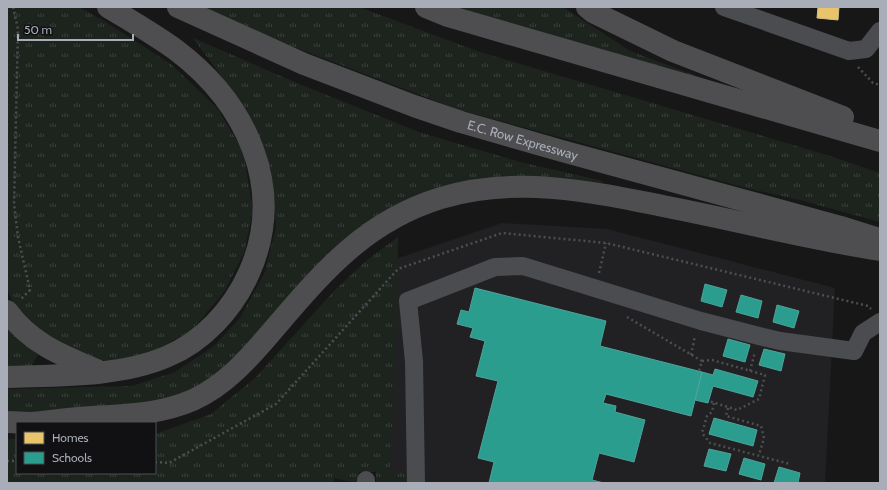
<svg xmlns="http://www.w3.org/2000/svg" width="887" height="490" font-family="Cabin,sans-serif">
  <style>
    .built { fill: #212123 }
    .grass { fill: url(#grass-tufts) }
    .homes { fill: #e9c46a; stroke: #d6bd81 }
    .schools { fill: #2a9d8f; stroke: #50a29b }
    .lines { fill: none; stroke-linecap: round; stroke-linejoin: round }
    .path { stroke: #4d4e52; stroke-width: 2.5; stroke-dasharray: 2 3; stroke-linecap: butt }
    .minor { stroke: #4b4c50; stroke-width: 18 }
    .highway { stroke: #4e4e51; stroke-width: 22 }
    .labels { text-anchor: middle; stroke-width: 4; stroke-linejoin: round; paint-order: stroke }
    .street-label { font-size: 13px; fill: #a8adb8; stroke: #111113 }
  </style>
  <defs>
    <pattern id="grass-tufts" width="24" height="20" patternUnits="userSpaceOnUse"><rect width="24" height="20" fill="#1d241e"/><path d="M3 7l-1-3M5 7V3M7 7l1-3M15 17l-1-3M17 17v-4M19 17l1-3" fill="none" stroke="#3b413d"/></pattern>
  </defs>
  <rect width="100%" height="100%" fill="#171717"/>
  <path class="built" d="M502 223 607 229 835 288 825 483H376L387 262Z"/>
  <path class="grass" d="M7 7H79L104 21 171 64 217 108 243 151 253 210 244 253 224 292 191 331 143 357 108 361 65 351 19 315 7 289Z
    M205 7H359L477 51 830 156 880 173V222L796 199 750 189 457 109 273 39Z
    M445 7H563L630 51 713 82Z
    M193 38 304 86 419 132 520 162 603 181 600 187 425 197 250 344 213 377 181 395 119 409 7 417V389L132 386 175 372 214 346 240 318 265 272 276 227 271 171 254 128 217 70Z
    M398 237 397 318 390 471 405 473V483H376V472H359L357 483 334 478V483H7V439H17V473H155V434L211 414 254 379 335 290 367 260Z
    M7 328 38 355 30 368 7 369Z"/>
  <path class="homes" d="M818 7H839L838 20 817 18Z"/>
  <path class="schools" d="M705 284 727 290 722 307 701 301Z
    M475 288 606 321 600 346 702 372 691 416 606 394 603 403 616 406 615 412 645 420 634 462 599 453 592 480 604 483H489L494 462 478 458 498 381 476 376 485 341 470 337 473 328 457 324 461 310 469 312Z
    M741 295 762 301 758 318 736 312Z
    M777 305 799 311 794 328 773 322Z
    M728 339 750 345 745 362 723 356Z
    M764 349 785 354 781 371 759 365Z
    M715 369 758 381 753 397 713 386 708 403 695 400 702 372 713 375Z
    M714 418 757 430 753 446 709 434Z
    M709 449 731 454 726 471 704 466Z
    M744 458 765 464 761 480 739 474Z
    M779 467 800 473 798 483H774Z"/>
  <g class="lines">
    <path class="path" d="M13 7 18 29 14 204 18 237 30 290 20 300
      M858 67 873 83 880 85
      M599 273 606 243
      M627 317 702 361 699 371
      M691 355 695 336
      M702 361 712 360 765 375 759 399 737 410 709 401
      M750 371 755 352
      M714 403 712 412 707 416 702 433 710 443 790 464
      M728 408 726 416 761 426 764 438 759 455
      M7 461H17
      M155 462 169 463 276 404 398 269 502 233 606 243 868 306 871 309"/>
    <path class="minor" d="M724 7 849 51 866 49 880 31
      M366 483V480
      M416 483 414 361 408 301 495 267 523 266 701 321 759 336 780 341 854 351 863 333 880 322"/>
    <g class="highway">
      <path id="s1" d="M178 7 304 64 414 106 461 122 562 151 841 227 876 238"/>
      <path d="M426 7 448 16 880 141"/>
      <path d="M587 7 593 12 673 51 843 117"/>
      <path d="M7 311C30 343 61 355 97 370"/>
      <path d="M7 377C58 375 119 377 166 357 203 342 233 309 249 273 287 188 246 103 176 50 154 34 131 21 108 7"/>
      <path d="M7 422 30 423"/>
      <path d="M31 423C52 421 72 418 92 417 127 415 161 414 193 400 230 383 254 352 280 322 327 267 369 220 441 198 517 175 593 192 668 207 739 221 809 239 880 250"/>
    </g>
  </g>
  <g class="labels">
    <g class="street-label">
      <text dy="5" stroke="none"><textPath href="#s1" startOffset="370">E.C. Row Expressway</textPath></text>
    </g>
  </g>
  <rect width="887" height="490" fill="none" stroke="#a8adb8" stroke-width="16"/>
  <rect x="16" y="422" width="140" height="52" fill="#111113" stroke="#4d4f55"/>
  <rect x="24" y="432" width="20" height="12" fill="#e9c46a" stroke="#4d4f55"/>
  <text x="52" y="442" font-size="12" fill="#a8adb8">Homes</text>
  <rect x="24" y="452" width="20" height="12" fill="#2a9d8f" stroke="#4d4f55"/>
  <text x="52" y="462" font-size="12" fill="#a8adb8">Schools</text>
  <path d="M18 34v6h115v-6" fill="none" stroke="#a8adb8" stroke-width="2"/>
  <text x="24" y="34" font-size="12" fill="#a8adb8" stroke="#111113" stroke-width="3" paint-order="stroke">50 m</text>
</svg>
